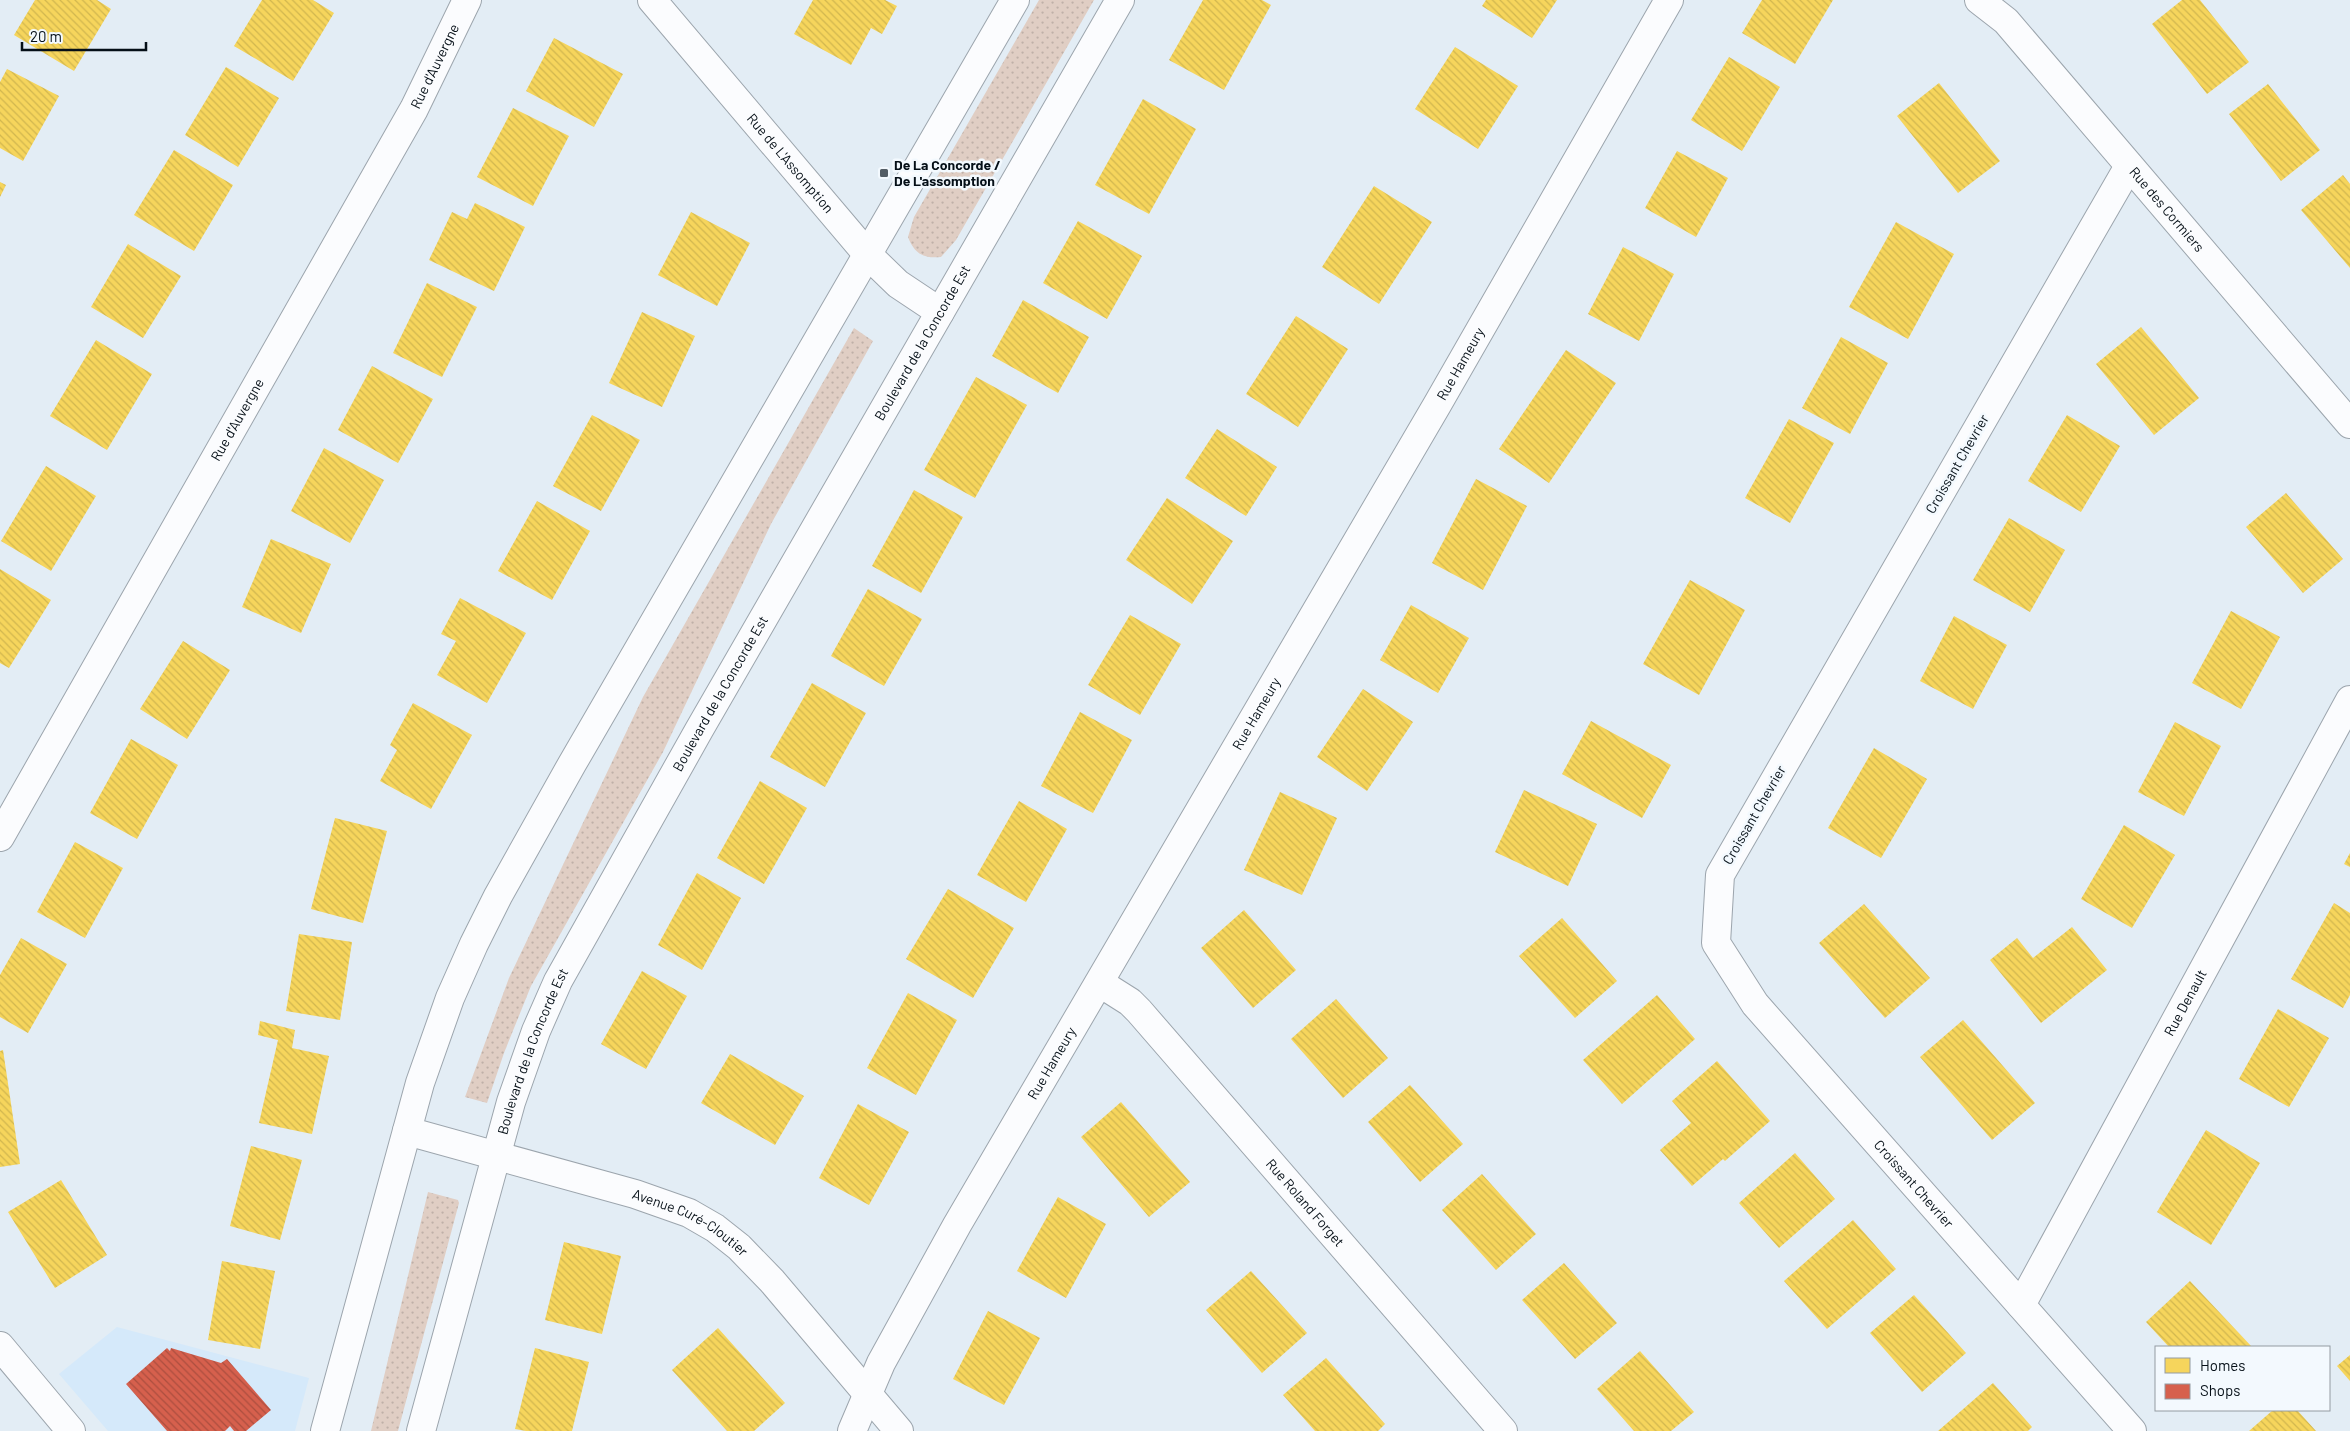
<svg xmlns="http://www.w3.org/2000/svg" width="2350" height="1431" font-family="Barlow,sans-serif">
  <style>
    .built { fill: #d5e9fa }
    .green { fill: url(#green-dots) }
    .homes { fill: url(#homes-back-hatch) }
    .shops { fill: url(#shops-back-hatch) }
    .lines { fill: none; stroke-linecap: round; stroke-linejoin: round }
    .minor-casing { stroke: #9ca5ad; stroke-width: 30 }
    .minor { stroke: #fbfcfe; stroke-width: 28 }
    .poi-dot { fill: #535d65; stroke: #f3f9fe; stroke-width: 2 }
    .labels { text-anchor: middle; stroke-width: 5; stroke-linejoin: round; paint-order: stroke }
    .street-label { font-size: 14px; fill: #050f17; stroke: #f3f9fe }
    .poi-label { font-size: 14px; font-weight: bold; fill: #050f17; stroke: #f3f9fe; text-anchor: start }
  </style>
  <defs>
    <pattern id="green-dots" width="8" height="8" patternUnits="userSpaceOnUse" patternTransform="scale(1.25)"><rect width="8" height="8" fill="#e0cec4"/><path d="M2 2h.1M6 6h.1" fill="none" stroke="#bfb0a8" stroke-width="1.8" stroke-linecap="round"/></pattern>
    <pattern id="homes-back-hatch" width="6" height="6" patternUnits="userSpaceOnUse" patternTransform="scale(1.25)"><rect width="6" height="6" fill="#f6d55c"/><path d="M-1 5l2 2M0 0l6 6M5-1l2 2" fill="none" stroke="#d1b64f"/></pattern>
    <pattern id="shops-back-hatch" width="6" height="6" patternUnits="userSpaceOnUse" patternTransform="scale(1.25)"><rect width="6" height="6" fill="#d6604d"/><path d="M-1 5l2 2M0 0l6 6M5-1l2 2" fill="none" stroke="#ac4e3f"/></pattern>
  </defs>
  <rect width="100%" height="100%" fill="#e3edf5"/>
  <path class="built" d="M117 1327 309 1378 295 1431H108L59 1374Z"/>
  <path class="green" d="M1039 0H1094L956 240 941 257C923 259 914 253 908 237L914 217Z
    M854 328 873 341 771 524 663 752 531 986 504 1053 487 1103 465 1097 509 978 643 697Z
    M428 1192 458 1200 459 1203 398 1431H371Z"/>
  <path class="homes" d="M35 0H97L111 9 74 71 14 35Z
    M262 0H313L334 13 293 81 234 46Z
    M813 0H885L897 6 882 34 871 28 851 65 794 34Z
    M1203 0H1262L1271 5 1224 90 1169 60Z
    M1486 0H1557L1532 38 1482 6Z
    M1762 0H1833L1795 64 1742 33Z
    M2182 0H2200L2249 62 2207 94 2152 24Z
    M554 38 623 74 594 127 526 91Z
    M1455 47 1518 86 1478 149 1415 109Z
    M1729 57 1780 87 1742 151 1691 120Z
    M226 67 279 98 238 167 185 135Z
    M7 69 59 96 23 161 0 148V82Z
    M1939 83 2000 161 1958 193 1897 116Z
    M2268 84 2320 150 2281 181 2229 114Z
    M1143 99 1196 129 1149 214 1095 185Z
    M513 108 569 136 533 206 477 177Z
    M174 150 233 185 194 251 134 215Z
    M1677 151 1728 178 1696 237 1645 208Z
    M2343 175 2350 184V268L2301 210Z
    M0 182 6 185 0 197Z
    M1374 186 1432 222 1379 304 1322 267Z
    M475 203 525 227 494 291 429 260 452 212 467 219Z
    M691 212 750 243 717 306 658 275Z
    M1078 221 1142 256 1107 319 1043 283Z
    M1896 222 1954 254 1908 339 1849 307Z
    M128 244 181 276 143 338 91 307Z
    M1623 247 1674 274 1639 341 1588 314Z
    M427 283 477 307 442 377 393 353Z
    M1023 300 1089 337 1058 393 992 356Z
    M642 312 695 336 662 407 609 383Z
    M1296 316 1348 349 1298 427 1246 394Z
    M2141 327 2199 398 2154 435 2096 364Z
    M1841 337 1888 363 1850 434 1802 408Z
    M96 340 152 374 107 450 50 416Z
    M1566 350 1616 383 1549 483 1499 449Z
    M372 366 433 399 398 463 338 430Z
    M976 377 1027 405 975 498 924 470Z
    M592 415 640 440 601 511 553 486Z
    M2067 415 2120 446 2081 512 2028 481Z
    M1789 419 1834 443 1790 523 1745 498Z
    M1217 429 1277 467 1246 516 1185 478Z
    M324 448 384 480 350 543 291 511Z
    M46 466 96 496 51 571 1 541Z
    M1476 479 1527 506 1483 590 1432 563Z
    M914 490 963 517 921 593 872 566Z
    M2286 493 2343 559 2303 593 2246 527Z
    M1167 498 1233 541 1192 604 1126 560Z
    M537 501 590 531 552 600 498 571Z
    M2009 518 2065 550 2030 612 1973 580Z
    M271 539 331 564 301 633 242 607Z
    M0 569 51 600 9 668 0 663Z
    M1690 580 1745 610 1699 695 1643 664Z
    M868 589 922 619 884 686 831 656Z
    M460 598 526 633 487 703 437 675 456 641 441 634Z
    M1411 605 1469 638 1438 693 1380 660Z
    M2231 611 2280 637 2241 709 2192 683Z
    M1130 615 1181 644 1140 715 1088 685Z
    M1954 616 2007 645 1973 709 1920 681Z
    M183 641 230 670 187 739 140 709Z
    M812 683 866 713 825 787 770 757Z
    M1363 689 1413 722 1367 791 1317 757Z
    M413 703 472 735 431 809 380 781 397 750 390 745Z
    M1080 712 1132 740 1093 813 1041 786Z
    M1591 721 1671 765 1642 818 1562 774Z
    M2175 722 2221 746 2184 816 2138 792Z
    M131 739 178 765 137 839 90 813Z
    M1874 748 1927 779 1881 858 1828 828Z
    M760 781 807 808 764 884 717 858Z
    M1524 790 1597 824 1568 886 1495 852Z
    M1280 792 1337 818 1302 895 1244 870Z
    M1019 801 1067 829 1026 902 977 875Z
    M335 818 387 831 363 923 311 909Z
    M2124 825 2175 855 2132 928 2081 899Z
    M75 842 123 868 85 938 37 912Z
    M2350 853V867L2344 864Z
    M697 873 741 898 702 970 658 945Z
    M948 889 1014 928 973 998 906 959Z
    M2334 903 2350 913V995L2343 1008 2291 979Z
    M1864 904 1930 978 1885 1018 1819 943Z
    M1244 910 1296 970 1253 1008 1201 948Z
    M1562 918 1617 981 1575 1018 1519 956Z
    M2072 927 2107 970 2041 1023 1990 960 2017 938 2033 958Z
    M299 934 352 942 340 1020 286 1011Z
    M21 938 67 964 28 1033 0 1017V975Z
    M642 971 687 996 646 1069 601 1044Z
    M908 993 957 1020 916 1095 867 1068Z
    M1657 995 1695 1039 1622 1104 1583 1060Z
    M1336 999 1388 1058 1343 1098 1291 1039Z
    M2278 1009 2329 1038 2289 1107 2239 1079Z
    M1963 1020 2035 1103 1992 1140 1920 1057Z
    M260 1021 295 1030 292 1048 329 1056 312 1134 259 1123 278 1040 258 1035Z
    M3 1050 20 1164 0 1167V1051Z
    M730 1054 804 1096 775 1145 701 1103Z
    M1717 1061 1770 1121 1725 1161 1723 1159 1692 1186 1660 1150 1691 1123 1672 1101Z
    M1410 1085 1463 1144 1420 1182 1368 1122Z
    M1121 1102 1190 1182 1149 1217 1081 1137Z
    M858 1104 909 1132 869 1205 819 1178Z
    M2206 1130 2260 1163 2211 1245 2157 1212Z
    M251 1146 302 1160 280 1240 230 1226Z
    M1795 1153 1835 1199 1779 1248 1739 1203Z
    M1482 1174 1536 1234 1496 1270 1442 1210Z
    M61 1180 107 1255 55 1288 8 1212Z
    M1058 1197 1106 1224 1066 1298 1017 1271Z
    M1853 1220 1896 1269 1827 1329 1784 1281Z
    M564 1242 621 1256 602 1334 545 1320Z
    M222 1261 275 1271 260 1349 208 1340Z
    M1564 1263 1617 1323 1575 1359 1522 1300Z
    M1251 1271 1307 1333 1262 1373 1206 1310Z
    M2190 1281 2252 1347H2169L2146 1322Z
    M1914 1295 1966 1353 1922 1392 1870 1333Z
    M988 1311 1040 1338 1004 1405 953 1379Z
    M718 1328 785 1403 754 1431H727L672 1370Z
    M535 1348 589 1362 572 1431H526L515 1429Z
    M1640 1351 1694 1412 1671 1431H1634L1597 1389Z
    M2350 1355V1381L2337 1366Z
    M1326 1358 1385 1424 1378 1431H1315L1283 1395Z
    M1993 1383 2032 1427 2028 1431H1938Z
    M2273 1410H2297L2316 1431H2249Z"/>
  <path class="shops" d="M167 1348 170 1351 171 1348 221 1363 227 1359 271 1410 246 1431H234L230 1426 225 1431H167L126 1384Z"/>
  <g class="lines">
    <defs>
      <g id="minor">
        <path id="s1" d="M652 0 868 255 898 284 940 312"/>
        <path id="s2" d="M1979 0 2006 21 2350 424"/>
        <path id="s3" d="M2129 166 1720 875 1716 943 1755 1004 2132 1431"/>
        <path id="s4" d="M0 837 414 109 467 0"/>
        <path id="s5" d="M1100 983 1130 1002 1139 1011 1503 1431"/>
        <path id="s6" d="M407 1131 635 1194 689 1213 715 1228 739 1247 772 1281 899 1431"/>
        <path id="s7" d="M2021 1305 2350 700"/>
        <path d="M0 1346 71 1431"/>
        <path d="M325 1431 420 1083 450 998 474 944 498 896 572 764 1015 0"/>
        <path id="s8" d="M421 1431 511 1102 536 1031 558 981 699 730 1120 0"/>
        <path id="s9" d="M852 1431 881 1363 957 1225 1437 405 1669 0"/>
      </g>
    </defs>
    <use href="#minor" class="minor-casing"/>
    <use href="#minor" class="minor"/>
  </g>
  <rect class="poi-dot" x="879" y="168" width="10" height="10" rx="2.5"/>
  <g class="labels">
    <g class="street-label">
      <text dy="5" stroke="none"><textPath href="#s4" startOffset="885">Rue d'Auvergne</textPath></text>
      <text dy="5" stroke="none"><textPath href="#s1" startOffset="214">Rue de L'Assomption</textPath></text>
      <text dy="5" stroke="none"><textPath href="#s2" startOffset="282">Rue des Cormiers</textPath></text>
      <text dy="5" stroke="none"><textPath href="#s8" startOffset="1206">Boulevard de la Concorde Est</textPath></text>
      <text dy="5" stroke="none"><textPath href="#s9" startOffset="1229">Rue Hameury</textPath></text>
      <text dy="5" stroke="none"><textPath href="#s4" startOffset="480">Rue d'Auvergne</textPath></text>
      <text transform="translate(1957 464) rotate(-60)" y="5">Croissant Chevrier</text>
      <text dy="5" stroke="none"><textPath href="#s8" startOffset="801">Boulevard de la Concorde Est</textPath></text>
      <text dy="5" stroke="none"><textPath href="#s9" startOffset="824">Rue Hameury</textPath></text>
      <text transform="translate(1754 815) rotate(-60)" y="5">Croissant Chevrier</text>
      <text dy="5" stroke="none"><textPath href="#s7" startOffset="344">Rue Denault</textPath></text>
      <text dy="5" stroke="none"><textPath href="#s8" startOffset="396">Boulevard de la Concorde Est</textPath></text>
      <text dy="5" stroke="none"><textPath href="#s9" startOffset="419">Rue Hameury</textPath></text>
      <text dy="5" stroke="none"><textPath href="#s3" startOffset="1199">Croissant Chevrier</textPath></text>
      <text dy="5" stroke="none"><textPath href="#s5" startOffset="302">Rue Roland Forget</textPath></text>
      <text dy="5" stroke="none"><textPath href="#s6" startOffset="299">Avenue Curé-Cloutier</textPath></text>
    </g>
    <g class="poi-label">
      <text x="894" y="170">De La Concorde /<tspan x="894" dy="16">De L'assomption</tspan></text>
    </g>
  </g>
  <rect x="2155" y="1346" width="175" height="65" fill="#f3f9fe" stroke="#949ba2"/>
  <rect x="2165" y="1358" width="25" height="15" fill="#f6d55c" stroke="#949ba2"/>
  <text x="2200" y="1371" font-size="15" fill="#050f17">Homes</text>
  <rect x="2165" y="1384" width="25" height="15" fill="#d6604d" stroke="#949ba2"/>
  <text x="2200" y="1396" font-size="15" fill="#050f17">Shops</text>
  <path d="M22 42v8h124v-8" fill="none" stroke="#050f17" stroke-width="2.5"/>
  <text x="30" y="42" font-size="15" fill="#050f17" stroke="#f3f9fe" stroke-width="4" paint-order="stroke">20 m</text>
</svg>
